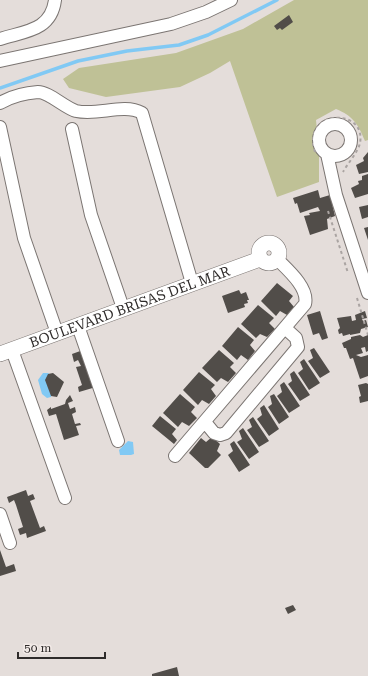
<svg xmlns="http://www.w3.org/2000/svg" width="368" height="676" font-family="'Roboto Serif',serif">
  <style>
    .green { fill: #bfc196 }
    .water { fill: #81c9f4 }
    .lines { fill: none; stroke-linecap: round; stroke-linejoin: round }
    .stream { stroke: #81c9f4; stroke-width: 3.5 }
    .building { fill: #514d49 }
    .minor-casing { stroke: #7b7572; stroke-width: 14 }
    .tertiary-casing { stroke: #7b7572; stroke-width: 16 }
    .path { stroke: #aaa4a2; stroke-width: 2; stroke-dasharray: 3 3; stroke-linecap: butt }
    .minor { stroke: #fff; stroke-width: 12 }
    .tertiary { stroke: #fff; stroke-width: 15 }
    .labels { text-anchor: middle; stroke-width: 4; stroke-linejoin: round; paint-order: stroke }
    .street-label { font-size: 14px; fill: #2e2b2a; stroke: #f2eae7 }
  </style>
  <rect width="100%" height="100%" fill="#e4ddda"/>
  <path class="green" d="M294 0H368V140L365 141C358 124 353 116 336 109L316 120 319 152V182L277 197 230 61 210 73 180 87 106 97 69 88 63 79 79 68 176 53 243 29Z"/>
  <path class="water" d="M43 373H48L53 377 52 393 51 397 47 398 42 394 38 380Z
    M128 441 133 442 134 454 131 455H120L119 450Z"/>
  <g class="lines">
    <path class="stream" d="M0 88 78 61 127 51 179 45 208 35 277 0"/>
  </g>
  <path class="building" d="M289 15 293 22 282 30 280 28 277 30 274 26Z
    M368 152V172L359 174 356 165 364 161 363 158Z
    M368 174V194L355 198 351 188 359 184 358 181 362 180V176Z
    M318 190 320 198 330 195 335 216 327 219 328 229 310 235 304 216 310 215 309 213 320 211 318 207 300 213 297 203 295 204 293 198Z
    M368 205V217L362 219 359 207Z
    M368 227V240L364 228Z
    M277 283 293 296 289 301 294 307 287 315 280 311 276 316 261 301Z
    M239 290 241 294 246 292 249 300H247L248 303 244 304 245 307 228 313 222 296Z
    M258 305 274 318 269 323 275 329 267 337 260 334 256 338 241 324Z
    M320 311 328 338 322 340 319 333 313 335 307 315Z
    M365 311 367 318 362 319 363 321 366 320 368 327 361 329 360 333 350 335V334L343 336 342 333 339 334 338 330 340 328 337 318 351 316 352 321 356 320 355 315Z
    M238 327 254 340 250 345 255 351 248 360 241 355 237 360 222 346Z
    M360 335 363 337 368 335V351L366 352 365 347 361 348 363 353 356 355 361 357 368 355V376L360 379 353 358 350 359 346 348H344L342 343 351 339V337Z
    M314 348 330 372 320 378 308 361 313 358 310 350Z
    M83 350 96 387 79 392 78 387 82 385 76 367 81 366 78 360 74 362 72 354Z
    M219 350 234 363 230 367 236 373 228 382 221 378 217 382 202 368Z
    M304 359 320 383 309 390 298 373 303 369 300 362Z
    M294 371 310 395 300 401 288 384 292 381 290 374Z
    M199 372 215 385 211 389 216 396 209 404 202 400 198 405 183 390Z
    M53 373 64 382 57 397 51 396 45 380 48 374Z
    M284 382 300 406 289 413 277 396 282 392 280 385Z
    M366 383 368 384V401L360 403 359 397 361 396 358 385Z
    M180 394 195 407 191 412 197 418 189 426 182 422 178 427 163 413Z
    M274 394 289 417 279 424 268 407 272 404 270 396Z
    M70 395 73 401 68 403 70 409 75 407 76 412 72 414 75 424 80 423 81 425 76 426 79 435 64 440 56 414 49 416 47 410 51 407V409L65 404 66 400Z
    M264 405 279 429 269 436 257 419 262 415 260 408Z
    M160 416 176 429 172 434 177 440 174 444 152 426Z
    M253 417 269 441 259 447 247 430 252 427 249 420Z
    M243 428 259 452 249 459 237 442 242 439 239 431Z
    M212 437 220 444 217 451 221 455 208 468H205L189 453 201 438 206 442Z
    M234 441 250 465 239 472 228 455 233 451 230 444Z
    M26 490 28 496 33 494 35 499 30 501 40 528 44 526 46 531 27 538 26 533 20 535 18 529 23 527 16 505 14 500 9 503 7 497Z
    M0 550 6 567 14 564 16 571 0 576Z
    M293 605 296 610 288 614 285 608Z
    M177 667 179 676H152V674Z"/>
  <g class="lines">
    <defs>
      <path id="minor" d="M0 39C25 31 51 31 55 0
        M0 61 171 24 206 12 231 0
        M0 103C12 96 24 93 38 92 49 92 65 108 76 111 98 116 123 103 142 113L192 283
        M319 140a16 16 0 1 1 32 0a16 16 0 1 1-32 0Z
        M0 127 24 238 57 333
        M72 129 91 215 123 308
        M327 154 336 195 368 293
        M78 326 118 441
        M12 350 65 498
        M205 422 214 433 220 435 226 433 298 347 296 338 285 328
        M175 456 305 304C309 288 288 270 277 259
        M0 514 10 543"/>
      <g id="tertiary">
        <circle cx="269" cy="253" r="10"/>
        <path id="s1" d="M0 354 260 259"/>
      </g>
    </defs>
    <use href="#minor" class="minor-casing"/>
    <use href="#tertiary" class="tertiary-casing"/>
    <path class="path" d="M315 152C301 109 367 107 360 143 358 152 348 163 343 172
      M328 211 348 273
      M357 298 368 335"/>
    <use href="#minor" class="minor"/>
    <use href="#tertiary" class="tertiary"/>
  </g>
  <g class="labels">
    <g class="street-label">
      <text dy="5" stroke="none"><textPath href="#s1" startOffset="138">BOULEVARD BRISAS DEL MAR</textPath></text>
    </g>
  </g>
  <path d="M18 652v6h87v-6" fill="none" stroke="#2e2b2a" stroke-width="2"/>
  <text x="24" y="652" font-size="12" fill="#2e2b2a" stroke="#f2eae7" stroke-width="3" paint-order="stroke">50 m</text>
</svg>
